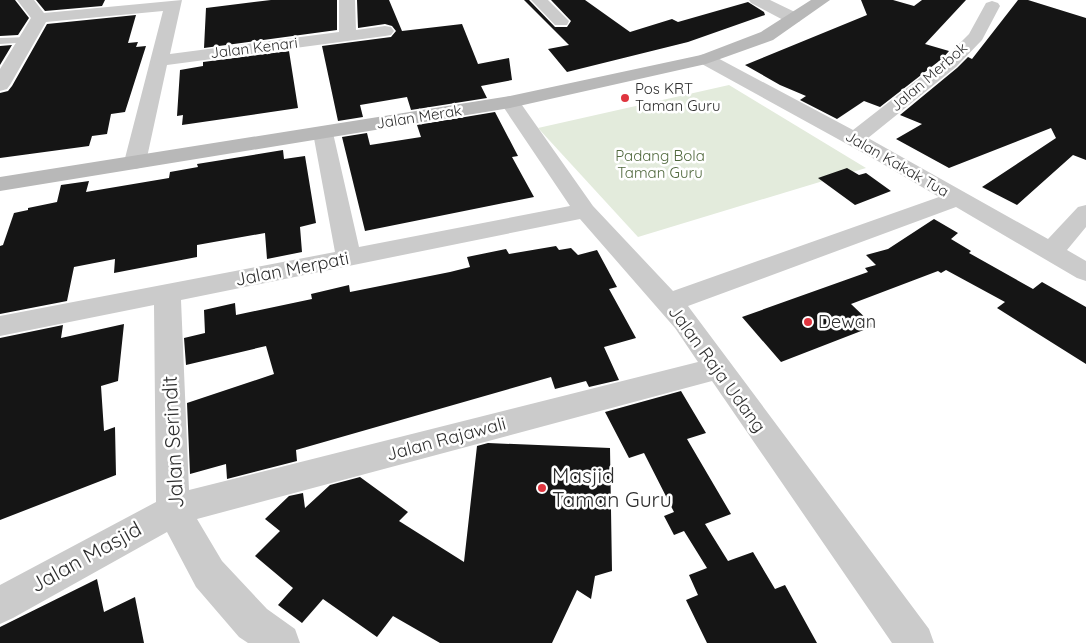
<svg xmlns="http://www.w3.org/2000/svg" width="1086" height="643" font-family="Quicksand,sans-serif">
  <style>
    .green { fill: #e3ebdc }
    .building { fill: #151515 }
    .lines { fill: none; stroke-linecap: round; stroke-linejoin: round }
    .lane { fill: #cbcbcb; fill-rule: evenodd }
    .street { fill: #cbcbcb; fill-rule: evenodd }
    .secondary { fill: #b8b8b8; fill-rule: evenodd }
    .poi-dot { fill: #df353f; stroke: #fff; stroke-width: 2 }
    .labels { text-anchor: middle; stroke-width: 5; stroke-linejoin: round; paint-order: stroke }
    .far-street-label { font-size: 15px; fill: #2e2e2e; stroke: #fff }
    .far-poi-label { font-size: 15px; fill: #2e2e2e; stroke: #fff; text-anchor: start }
    .far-park-label { font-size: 15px; fill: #50683d; stroke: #fff }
    .street-label { font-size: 18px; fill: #2e2e2e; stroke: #fff }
    .poi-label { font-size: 18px; fill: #2e2e2e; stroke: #fff; text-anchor: start }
    .near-street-label { font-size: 21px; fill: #2e2e2e; stroke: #fff }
    .near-poi-label { font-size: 21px; fill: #2e2e2e; stroke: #fff; text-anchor: start }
  </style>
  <rect width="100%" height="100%" fill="#fff"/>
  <path class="green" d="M729 85 866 168 638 237 538 128Z"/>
  <path class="building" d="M0 0H15L29 18 18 35 0 36Z
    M36 0H105L102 6 45 11Z
    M271 0H337V30L204 48 206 8Z
    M357 0H389L402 31 462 24 478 64 509 58 512 80 481 86 487 98 411 110 407 97 360 105 363 117 338 121 322 46 391 37 396 31 392 26 385 24 358 28Z
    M524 0H529L555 27H567L571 21 551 0H585L630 32 672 19 678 22 748 2 764 12 765 15 688 42 567 72 548 49 569 45Z
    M861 0H893L914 6 922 0H966L925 44 949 51 943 58 880 107 864 101 837 119 800 100 806 96 780 85 745 65 867 15Z
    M1018 0H1028L1086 18V160L1073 155 1017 205 982 187 1056 138 1051 128 949 168 896 139 922 124 900 115 957 68 968 57 972 59Z
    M136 15 128 43 138 42 136 47 146 46 125 112 111 114 107 134 92 136 89 146 0 158V93L8 91 12 86 47 24Z
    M12 45 0 65V46Z
    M289 51 298 108 182 125 183 115 177 116 180 70 203 66V62Z
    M495 112 518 156 512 157 534 197 365 231 342 137 367 133 370 145 421 137 417 125Z
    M283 150 284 159 305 156 316 223 300 227 302 252 267 259 265 233 197 245V257L114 273 115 259 74 267 67 301 0 314V246L3 245 14 213 28 210V208L57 202 61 185 89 181 86 192 169 178 170 172 198 167 197 164Z
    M847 168 859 175 866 173 891 191 855 205 818 178Z
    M934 219 958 233 951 239 971 251 969 253 1033 289 1042 282 1086 307V364L997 308 1005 302 946 270 941 273 938 271 851 304 874 326 781 362 742 317 868 272 865 268 876 265 866 255 888 249Z
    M556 246 559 250 571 248 578 255 597 250 617 287 609 289 636 338 604 347 619 380 589 387 586 381 555 389 551 377 296 450 297 461 227 479 226 464 190 474 187 403 274 374 266 346 186 365 184 338 205 333 204 310 235 303 236 315 312 299 311 294 349 285 350 292 450 272 470 267 467 257 506 249 509 254Z
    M124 324 118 381 101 386 104 431 115 427 116 475 0 520V338L63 325 61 338Z
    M681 391 706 433 687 439 731 514 705 524 728 561 753 552 775 589 785 585 817 643H707L686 600 698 595 689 575 707 568 684 531 674 535 664 516 674 512 644 453 629 458 605 412Z
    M488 443 610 448 612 571 595 576 591 599 577 590 552 643H440L393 616 377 637 323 599 302 623 278 605 293 588 255 556 280 531 265 519 289 496 303 493 305 508 330 485 360 477 408 512 399 521 464 562 477 446Z
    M97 579 104 612 135 597 144 643H0V627Z"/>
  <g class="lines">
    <path class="lane" d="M28 37 32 40 31 42 0 44V38Z"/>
    <path class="street" d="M17 0H34L44 13 182 0 170 54 339 32V0H355L356 30 385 26 391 27 394 31 391 35 385 36 167 65 146 162 143 167 135 169 127 167 124 162 163 11 46 22 10 85 7 89 0 91V69L31 18Z
      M531 0H548L569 21 567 25H555Z
      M749 0H770L799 14 801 18 799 22H787L751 3Z
      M992 1 998 3 1000 6 982 40 956 67 868 138 1048 239 1078 207 1086 205V227L1067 250 1086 261V281L1077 278 956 207 688 306 929 629 934 643H892L712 381 197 519 222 561 267 609 295 629 300 643H248L239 637 196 587 167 532 13 618 0 624V585L156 502 154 305 0 336V316L335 252 313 133 316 129 323 127 330 129 333 133 359 247 570 206 500 102 503 98 510 96 517 98 593 206 673 291 939 197 876 160 700 63 697 59 700 55 706 54 712 55 853 130 944 59 969 34 986 3ZM580 219 675 328 698 362 189 490 181 300Z"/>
    <path class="secondary" d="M811 0H830L773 40 706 64 510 108 0 191V177L510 96 701 55 761 32Z"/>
  </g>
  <g class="poi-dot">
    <circle cx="625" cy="98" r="5"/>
    <circle cx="808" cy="322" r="5"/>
    <circle cx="542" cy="488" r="5"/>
  </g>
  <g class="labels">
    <g class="far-street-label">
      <text transform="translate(254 48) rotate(-7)" y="5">Jalan Kenari</text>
      <text transform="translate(929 77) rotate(-41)" y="5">Jalan Merbok</text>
      <text transform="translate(419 117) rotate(-9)" y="5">Jalan Merak</text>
      <text transform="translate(897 164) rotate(30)" y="5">Jalan Kakak Tua</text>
    </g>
    <g class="far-poi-label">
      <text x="635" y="94">Pos KRT<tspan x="635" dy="17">Taman Guru</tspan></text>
    </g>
    <g class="far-park-label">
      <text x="660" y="161">Padang Bola<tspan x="660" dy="17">Taman Guru</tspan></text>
    </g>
    <g class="street-label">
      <text transform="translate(292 269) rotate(-11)" y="6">Jalan Merpati</text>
      <text transform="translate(717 369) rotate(54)" y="6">Jalan Raja Udang</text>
      <text transform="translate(446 439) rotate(-15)" y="6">Jalan Rajawali</text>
    </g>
    <g class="poi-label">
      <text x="818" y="328">Dewan</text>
    </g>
    <g class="near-street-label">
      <text transform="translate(173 442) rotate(-93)" y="7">Jalan Serindit</text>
      <text transform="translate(86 557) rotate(-29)" y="7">Jalan Masjid</text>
    </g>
    <g class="near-poi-label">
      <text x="552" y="483">Masjid<tspan x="552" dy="24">Taman Guru</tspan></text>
    </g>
  </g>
</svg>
